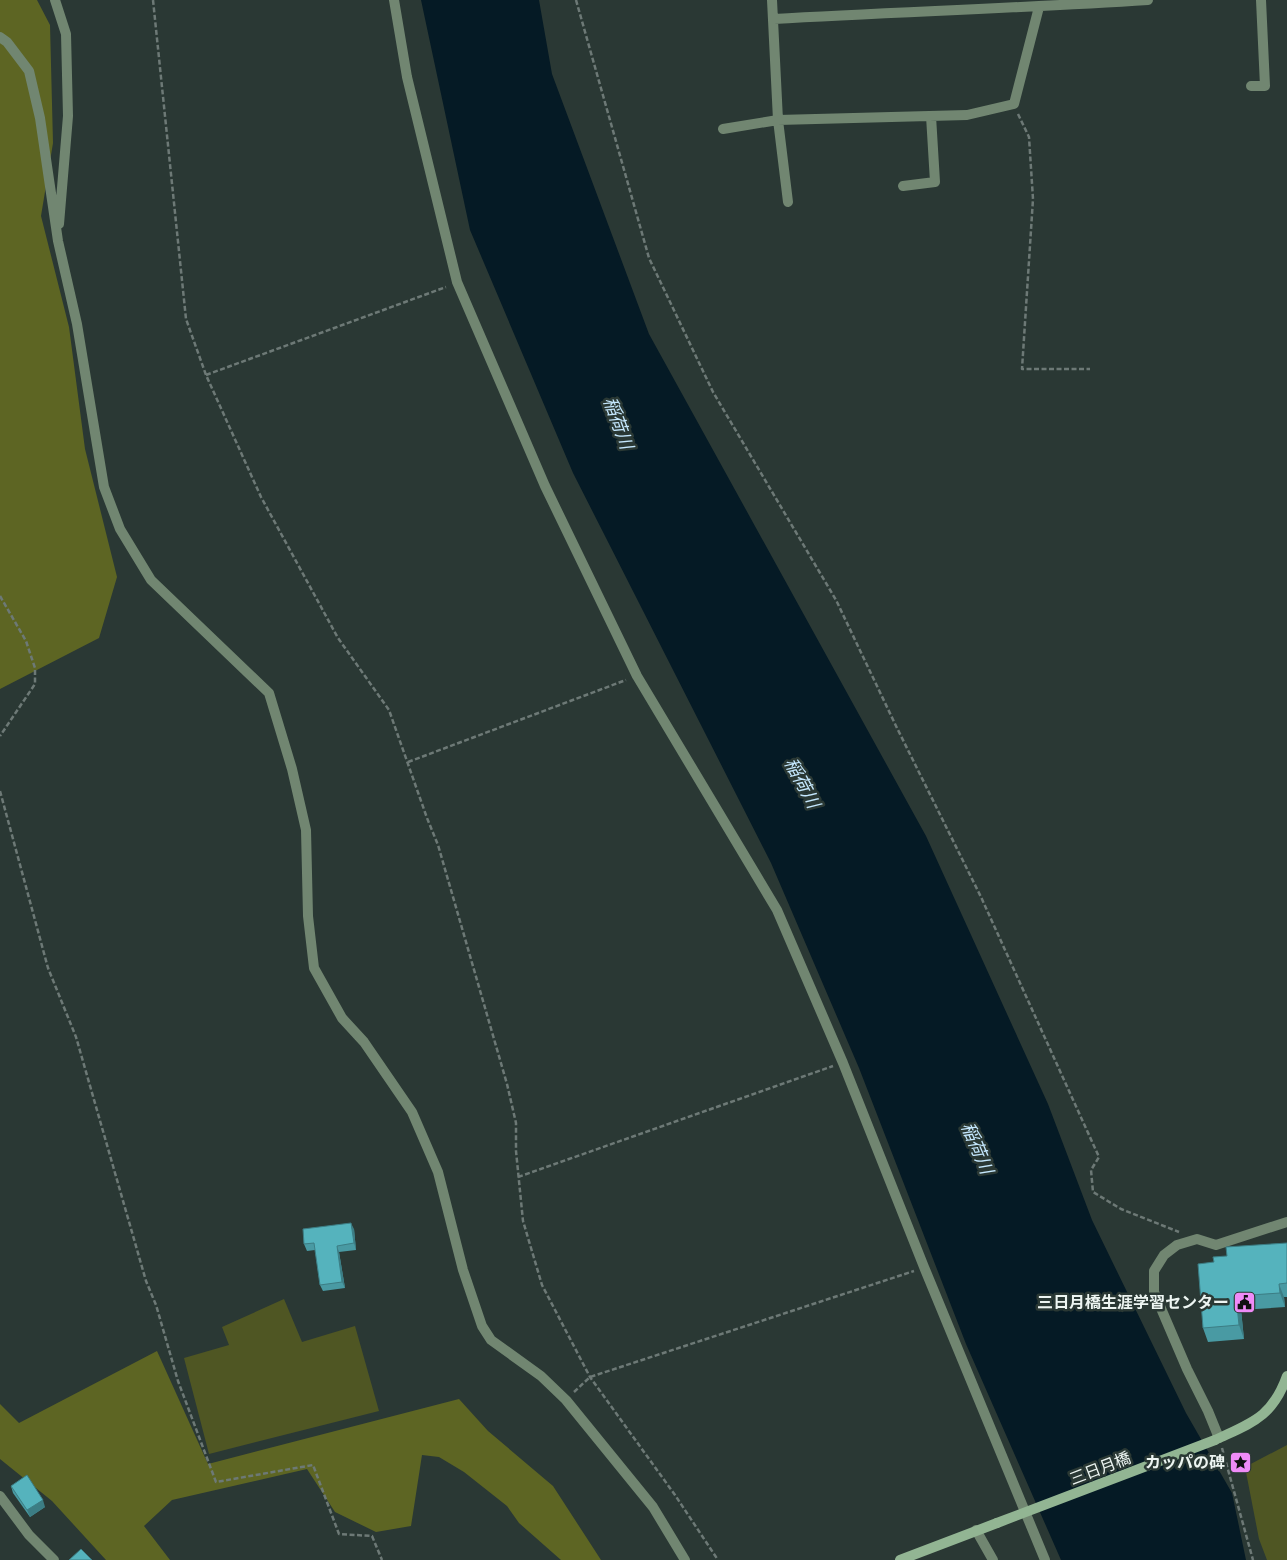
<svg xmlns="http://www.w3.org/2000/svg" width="1287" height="1560" font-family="'Open Sans','Noto Sans JP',sans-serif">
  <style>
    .green { fill: #4f5623 }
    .forest { fill: #5d6523 }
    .water { fill: #051a25 }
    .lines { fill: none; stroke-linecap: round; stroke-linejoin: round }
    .path { stroke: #6d7976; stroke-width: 2.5; stroke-dasharray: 5 2.5; stroke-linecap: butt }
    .street { stroke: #718671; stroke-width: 10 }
    .secondary { stroke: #92b593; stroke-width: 10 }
    .secondary-bridge { stroke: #92b593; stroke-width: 10 }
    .wall { fill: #499aa3 }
    .shaded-wall { fill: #3c7d84 }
    .building { fill: #55b3bd; stroke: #3c7d84 }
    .labels { text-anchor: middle; stroke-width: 5; stroke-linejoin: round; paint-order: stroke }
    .poi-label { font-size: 16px; font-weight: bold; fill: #edf5f2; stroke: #2a3834; text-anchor: end }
    .street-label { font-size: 16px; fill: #edf5f2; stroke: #2a3834 }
    .water-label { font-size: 18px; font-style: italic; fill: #c5e8fe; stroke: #2a3834 }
  </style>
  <rect width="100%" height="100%" fill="#2a3834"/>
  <path class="green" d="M284 1299 302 1342 355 1326 379 1411 209 1454 184 1358 229 1345 222 1327Z
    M1287 1445V1560H1267L1259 1539 1245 1467Z"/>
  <path class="forest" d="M0 0H37L50 25 53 143 41 216 69 327 85 449 117 577 99 638 0 689Z
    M157 1351 208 1464 459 1399 488 1431 553 1486 601 1560H561L519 1523 507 1506 464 1472 439 1457 422 1455 411 1526 376 1532 335 1512 307 1469 172 1500 144 1526 170 1560H106L52 1501 0 1459V1404L19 1423Z"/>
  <path class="water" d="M421 0H539L552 74 649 334 926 836 1048 1104 1092 1220 1186 1413 1232 1493 1246 1560H1061L966 1344 859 1068 771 863 573 473 470 230Z"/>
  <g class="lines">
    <path class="path" d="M153 0 186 319 206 375 261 497 338 638 389 710 427 818 438 845 507 1084 516 1123V1151L523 1221 542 1285 590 1377 675 1495 718 1560
      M576 0 649 258 713 392 836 600 897 728 981 897 1099 1157 1091 1170 1093 1192 1121 1209 1179 1232
      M1018 114 1029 137 1033 199 1022 369H1090
      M206 375 446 287
      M0 596 26 641 35 668V684L0 736
      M408 762 626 680
      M0 791 48 968 76 1037 146 1281 156 1305 178 1381 216 1482 313 1465 339 1534 372 1536 382 1560
      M518 1177 833 1066
      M574 1392 590 1377 914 1271
      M1222 1448 1253 1560"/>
    <path class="street" d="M55 0 66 34 68 116 59 224
      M394 0 407 77 457 282 545 486 637 676 777 910 843 1063 924 1267 1045 1560
      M772 0 778 120 788 202
      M774 19C898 12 1023 8 1148 0
      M0 37 7 42 29 71 40 118 58 241 77 324 104 487 120 529 151 580 269 693 292 769 306 830 308 916 314 968 342 1018 364 1042 412 1112 438 1172 463 1270 482 1326 491 1340 541 1376 566 1400 653 1507 685 1560
      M1251 86H1265L1261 0
      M723 129 778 120 967 115 1014 104 1039 7
      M903 186 935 182 931 116
      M1219 1438 1208 1411 1187 1369 1154 1292V1271L1164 1255 1177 1245 1197 1239 1216 1245 1287 1222
      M0 1496 29 1535 54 1560
      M976 1530 993 1560"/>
    <path class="secondary" d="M1215 1440C1251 1423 1272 1418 1287 1376
      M900 1560 997 1523"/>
    <path class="secondary-bridge" d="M997 1523 1215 1440"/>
  </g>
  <path class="wall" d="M354 1229 356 1250 339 1252 345 1288 323 1291 320 1285 315 1250 307 1251 304 1244Z
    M1287 1243V1297H1284L1285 1307 1241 1310 1244 1339 1208 1342 1203 1328 1214 1262 1227 1256Z
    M11 1486 45 1507 30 1517 13 1493Z"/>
  <path class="shaded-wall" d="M351 1223 354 1229 356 1250 354 1243Z
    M337 1246 339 1252 345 1288 342 1282Z
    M1279 1284 1284 1297 1285 1307 1280 1293Z
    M1236 1296 1241 1310 1244 1339 1239 1325Z
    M43 1500 45 1507 30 1517 27 1510Z"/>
  <path class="building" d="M351 1223 354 1243 337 1246 342 1282 320 1285 314 1243 304 1244 303 1229Z
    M1287 1243V1283L1279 1284 1280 1293 1236 1296 1239 1325 1203 1328 1198 1264 1214 1262 1213 1257 1227 1256 1226 1247Z
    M27 1475 43 1500 27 1510 11 1486Z
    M81 1549 92 1560H69Z"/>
  <defs>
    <symbol id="civic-square" viewBox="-11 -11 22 22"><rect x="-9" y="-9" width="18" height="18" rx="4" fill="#ef8bf7" stroke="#2a3834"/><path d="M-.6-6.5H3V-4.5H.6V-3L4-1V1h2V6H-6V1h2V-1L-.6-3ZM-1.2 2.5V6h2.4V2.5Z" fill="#111"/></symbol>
    <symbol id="sight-square" viewBox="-11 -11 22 22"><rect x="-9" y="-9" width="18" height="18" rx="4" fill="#ef8bf7" stroke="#2a3834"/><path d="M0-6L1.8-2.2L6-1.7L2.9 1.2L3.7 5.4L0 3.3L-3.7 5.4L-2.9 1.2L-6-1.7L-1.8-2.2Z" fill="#111"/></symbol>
  </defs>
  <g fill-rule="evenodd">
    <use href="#civic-square" x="1232" y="1290" width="25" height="25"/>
    <use href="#sight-square" x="1228" y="1450" width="25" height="25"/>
  </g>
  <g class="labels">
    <g class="poi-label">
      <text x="1229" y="1308">三日月橋生涯学習センター</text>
      <text x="1225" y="1468">カッパの碑</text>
    </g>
    <g class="street-label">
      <text transform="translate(1100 1468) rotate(-21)" y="6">三日月橋</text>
    </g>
    <g class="water-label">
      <text transform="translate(618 423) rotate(70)" y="6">稲荷川</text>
      <text transform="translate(802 783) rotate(62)" y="6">稲荷川</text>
      <text transform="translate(977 1148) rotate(67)" y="6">稲荷川</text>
    </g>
  </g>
</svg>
